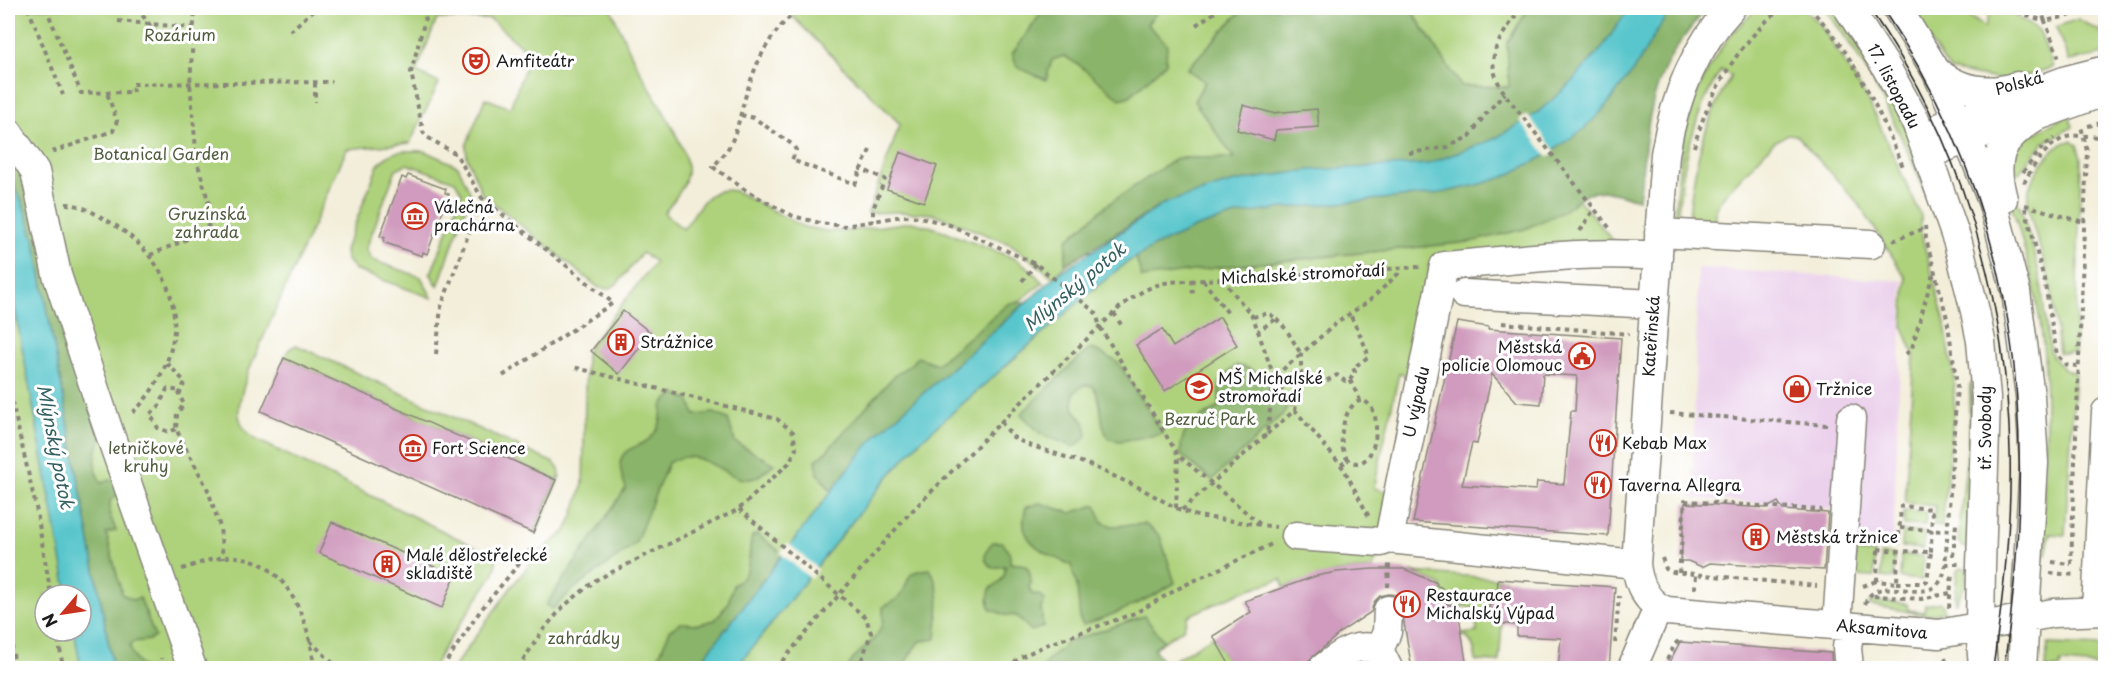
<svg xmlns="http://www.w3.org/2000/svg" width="2113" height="676" font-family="'Playpen Sans',sans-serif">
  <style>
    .built { fill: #ebd1ec }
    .green { fill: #aed27b; stroke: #65774c; stroke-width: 1.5 }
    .forest { fill: #8ab46b; stroke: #536844; stroke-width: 1.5 }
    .water { fill: #58c6cc; stroke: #3a7174; stroke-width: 1.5 }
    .pier { fill: #f3eed9 }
    .building { fill: #d09bbe; fill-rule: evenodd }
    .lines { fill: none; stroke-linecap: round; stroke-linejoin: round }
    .minor-casing { stroke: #88857a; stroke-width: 31 }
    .path { stroke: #88857a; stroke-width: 4; stroke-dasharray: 4.5 4.5; stroke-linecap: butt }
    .minor { stroke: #fff; stroke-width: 28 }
    .tram { stroke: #1c1c1c; stroke-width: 1.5 }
    .labels { text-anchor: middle; stroke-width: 6; stroke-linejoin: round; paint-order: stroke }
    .park-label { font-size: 16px; fill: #4f5c3d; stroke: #fff }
    .poi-label { font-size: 16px; fill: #1c1c1c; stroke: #fff; text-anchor: start }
    .street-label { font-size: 16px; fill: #1c1c1c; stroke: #fff }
    .water-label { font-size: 18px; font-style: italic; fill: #346062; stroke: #fff }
  </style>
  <rect width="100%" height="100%" fill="#fff"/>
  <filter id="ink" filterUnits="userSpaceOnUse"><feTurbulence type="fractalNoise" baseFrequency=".0167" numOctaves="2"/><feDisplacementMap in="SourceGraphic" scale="12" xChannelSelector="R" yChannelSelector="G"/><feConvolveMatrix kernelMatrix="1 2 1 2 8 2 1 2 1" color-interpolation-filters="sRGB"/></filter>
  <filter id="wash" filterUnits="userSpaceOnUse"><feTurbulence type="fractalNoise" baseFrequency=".008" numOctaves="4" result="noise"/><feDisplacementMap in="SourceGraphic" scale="24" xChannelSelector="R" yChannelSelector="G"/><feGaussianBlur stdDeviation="1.35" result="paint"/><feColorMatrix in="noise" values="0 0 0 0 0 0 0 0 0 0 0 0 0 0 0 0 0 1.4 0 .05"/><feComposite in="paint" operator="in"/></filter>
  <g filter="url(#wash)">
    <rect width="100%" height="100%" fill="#f3eed9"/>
    <path class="built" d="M1698 268 1903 281 1893 546 1855 545 1858 511 1692 498Z"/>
    <path class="green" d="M8 8H611C619 28 628 48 638 67 650 91 690 147 687 173 685 188 673 201 664 213L683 229C700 209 704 186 735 191L804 227 827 231H847L911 222 932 227 1016 259 1030 269 1043 283 1018 302 938 380 696 668H453L512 586 540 552 566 531 573 515 583 484 586 355 588 348 655 262 642 253 618 283 609 289 599 288 482 194 467 157 466 146 485 98 510 108 530 54 490 19H437L416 72 439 83 410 143 347 149 248 372C241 397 229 419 253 438L496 557V567L493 575 442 651 433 668H113L22 201 8 177Z
      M784 8H1244L1187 69 1205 82 1194 101 1235 158H1177L1107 205 1067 240 1065 265 1054 278 1012 245 934 214 899 212 868 213 900 124Z
      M1410 8H1529L1507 43 1510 87 1461 86Z
      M1758 8H1803L1822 27 1868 100 1921 216V233L1944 319 1954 377V410L1942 527 1934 526 1935 506 1905 503 1914 355 1903 327 1906 278 1859 204 1796 135 1788 134 1774 142 1722 198 1716 209 1713 228 1688 226C1693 170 1702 125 1731 76L1721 70C1692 116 1682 168 1677 221H1674C1679 155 1685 97 1726 41 1735 29 1747 18 1758 8Z
      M1824 8H1832L1859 45 1905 126 1929 201C1901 133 1869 65 1824 8Z
      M1906 8H1956L1985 27 1991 8H2002L2039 30 2053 67 2011 82 1950 70Z
      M2078 19 2101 32 2105 19V54L2069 61 2056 27Z
      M2069 114 2073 127 2043 143 2014 179 2011 176 2013 146Z
      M2071 141 2077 145 2081 158 2075 353H2059C2056 328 2055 301 2048 276 2044 257 2026 212 2028 196 2029 178 2053 143 2071 141Z
      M424 151 458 166 471 194 438 286 430 273 432 271 462 193 455 181 407 164 396 169 366 249 372 260 421 277 432 298 355 270 346 259 345 250 378 165C392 149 403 150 424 151Z
      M1543 157 1617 245 1432 259 1413 376 1399 373 1374 488 1387 492 1379 554 1372 569 1337 572 1284 587 1281 579 1241 592 1188 616 1183 629 1124 668H736L887 478 921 440 1090 292 1126 263 1155 246Z
      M2017 202 2020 206C2028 231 2037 257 2041 283 2044 304 2045 332 2051 352 2055 364 2064 370 2075 373L2065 535 2050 534 2046 555 2042 556C2043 489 2049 421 2044 355 2040 303 2026 252 2011 203Z
      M8 271 68 595H45V631H74L81 668H8Z
      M296 345 554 463 559 469 560 476 536 533H533L556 480 284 358 289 349Z
      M1972 382 1968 548 1963 547 1958 540 1968 445 1970 386Z
      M1904 511 1926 512 1925 526 1904 525Z
      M1903 531 1925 532 1923 549 1902 547Z
      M1855 552 1875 553 1874 577 1854 576Z
      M1881 554H1894V578L1881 577Z
      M1901 555 1923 556 1922 580 1900 578Z
      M1962 568H1967L1965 586 1955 604 1957 570Z
      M1410 572 1506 579 1498 580 1497 593 1492 592 1489 609 1495 610 1494 623 1502 624 1499 662 1476 661C1475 649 1473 641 1462 634L1477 632 1475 609 1464 606 1458 609 1438 600 1442 588 1441 585Z
      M1870 601 1907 604 1908 610 1924 612 1925 605 1940 602 1943 605 1944 612 1927 615 1869 605Z
      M1213 636 1232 668H1161Z
      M2048 644 2101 646 2100 666 2061 663 2060 668H2045Z"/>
    <path class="forest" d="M1038 8H1161L1147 24 1167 44 1166 63 1130 96 1120 99 1079 65 1064 56 1052 60 1046 80 1017 67 1012 54 1040 15Z
      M1244 8H1410L1461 86 1509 87 1507 43 1529 8H1707C1694 24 1679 41 1669 60 1646 102 1645 153 1639 199L1604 191 1587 193 1562 212 1525 229 1470 242 1222 267 1142 278 1136 258 1163 204 1065 265 1067 240 1107 205 1177 158H1234L1194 101 1205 82 1187 69Z
      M8 140 23 159 102 435C95 452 92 467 101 483L110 480 119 486V494L110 501V515L116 531 106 533 122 594 133 600 140 598 155 637 149 640 133 642 130 646C132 655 136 664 144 668H113L35 242 22 201 8 177Z
      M1026 302 879 433 831 491 818 474 816 460 823 455 893 377 912 363 917 357 937 364 1009 303Z
      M1091 348 1118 362 1163 434 1120 441 1109 439C1098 423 1104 402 1093 386L1083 385 1073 394V408L1085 424 1087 435 1083 440 1074 447 1041 434 1021 414 1070 366Z
      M1237 365C1267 372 1272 386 1287 410L1212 480 1181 455C1179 434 1190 423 1207 414 1211 412 1217 410 1219 405 1220 402 1219 400 1219 396 1218 380 1225 374 1237 365Z
      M676 394 689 400 695 415 714 413 728 419 735 442 774 464C768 468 761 476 754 478 728 487 704 441 668 463L635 544 570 592 553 609 546 605 626 488C606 437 643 457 658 428 666 412 654 405 676 394Z
      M1040 503 1071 513 1096 505 1102 522 1112 526 1145 524 1160 536 1175 583C1144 602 1117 614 1083 625L1080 620 1077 586 1071 565C1044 552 1015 543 1026 507Z
      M757 534 783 554 698 666 696 668H648L658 658 670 630 680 623 699 624 715 620 728 603 733 585C754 573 747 556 752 536Z
      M993 542H1001C1008 549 1011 553 1010 563 1013 564 1016 563 1020 564 1031 565 1032 579 1029 588L1033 595 1038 594 1045 600 1041 608 1043 627 1031 631 1017 616 1005 615 990 609 988 598 990 589C999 582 1006 579 1005 566L993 568C981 560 984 551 993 542Z
      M930 569C943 590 938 615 936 639L921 641 915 647 905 663 896 668H848C854 651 875 645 881 627 884 621 883 613 883 607 889 604 895 601 900 596 913 579 901 572 930 569Z
      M1144 616 1164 641 1154 648 1166 668H1042L1049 659 1068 642Z"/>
    <path class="water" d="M1629 8H1671L1633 71 1603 110 1584 129 1543 157 1507 176 1478 185 1436 194 1285 208 1236 215 1197 227 1155 246 1126 263 1090 292 921 440 887 478 736 668H696L853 463 877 434 1063 270 1165 203 1234 182 1309 170 1428 164 1496 138 1538 112 1567 87 1602 48Z
      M8 177 22 201 35 242 113 668H81L74 631H81V595H68L8 271Z"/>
    <path class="pier" d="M1528 115 1556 152 1548 157 1519 120Z
      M788 543 818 569 811 579 780 553Z"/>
    <g id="blocks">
      <path class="building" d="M1243 105 1272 113 1317 109 1319 127 1276 130 1274 140 1237 130Z
        M900 152 937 166 924 202 887 189Z
        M408 175 446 189 445 193 449 194 427 254 423 252 422 256 383 242 385 238 380 236 402 177 406 179Z
        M623 311 651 333 619 374 591 351Z
        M1220 317 1237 345 1165 391 1136 345 1162 329 1173 347Z
        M1457 322 1489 327 1488 329 1621 338 1608 536 1413 522ZM1492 374 1517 402 1541 404 1543 374 1577 376 1575 411H1571L1564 484 1537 482 1536 490 1462 485 1472 443 1477 444Z
        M284 358 556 480 533 533 261 411Z
        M1778 502 1783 510 1828 513 1824 570 1710 563 1702 567 1688 561H1681L1685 503 1767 508Z
        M332 522 455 576 442 608 319 553Z
        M1372 569H1404L1437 583 1436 585 1442 588 1438 600 1458 608 1467 669H1412L1404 623 1403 603 1397 595 1389 594 1380 596 1374 602 1371 612 1342 631 1299 669H1232L1213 636 1251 612 1245 601 1316 576 1337 572Z
        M1498 579 1615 587 1609 669H1558L1561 638 1517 636V625L1494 623 1495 610 1489 609 1491 592 1497 593Z
        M1680 642 1831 653 1832 669H1666Z"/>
    </g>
  </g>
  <g filter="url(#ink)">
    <use href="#blocks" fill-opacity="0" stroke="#88857a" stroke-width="1.5"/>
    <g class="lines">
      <defs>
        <path id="minor" d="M1731 8C1693 49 1674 100 1665 154L1636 564C1638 584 1647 604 1667 611L1939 634 2053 613 2106 611
          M1848 8 1885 65 1916 122 1958 243 1975 311 1981 341 1986 398 1981 566 1980 627 1983 668
          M1897 8 1936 71 1976 160 1992 201 2016 292 2030 396 2034 463 2022 668
          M1936 71C1960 91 1988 95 2017 86
          M1943 126 2067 80 2106 70
          M8 132 35 171 57 275 107 426 192 668
          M1928 155 1968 138 2035 117 2106 91
          M2003 199C1992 158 1999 140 2035 117
          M1659 233 1871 244
          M1464 294 1653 304
          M1296 536 1381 542 1389 539 1636 564
          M1389 539 1444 266C1515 260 1587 250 1658 256
          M2096 611 2106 412
          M1837 625 1851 419
          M1379 650 1387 632 1388 610
          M1323 668C1341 655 1355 641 1379 650L1388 668
          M1632 668 1658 608
          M1849 668 1847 648 1850 626"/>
      </defs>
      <use href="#minor" class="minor-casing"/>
      <path class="path" d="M28 8 63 95
        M46 8 81 93 133 92 132 84 332 82
        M137 8 155 32
        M338 8 339 9
        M428 8 411 72 423 132 427 137 456 154 482 198
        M1521 8C1498 42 1479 59 1508 98L1611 230
        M1809 8C1852 49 1881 115 1904 169
        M2010 8 2023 14 2045 21 2059 58
        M2040 8 2045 21 2105 8
        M790 17C764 41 754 69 744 101 740 117 737 131 730 145 726 153 719 160 713 167L744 189 770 204 793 216 820 223 844 226 903 216 920 217 950 225 1036 264 1096 313 1100 327 1178 455 1260 524
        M8 20 12 8
        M118 21 193 28
        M1196 25 1221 8
        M290 31 316 8
        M315 83V102
        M741 115 754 118 793 145 796 150 792 160 855 184 861 169
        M2088 126 2106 122
        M1694 147C1708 94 1739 43 1781 8
        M870 150 861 169 885 179 873 209V221
        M52 152 113 131 117 121 107 93
        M1409 153 1448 147 1470 136 1484 116 1505 93
        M2023 172 2042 148 2054 138
        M2024 183C2033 165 2050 140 2071 136 2082 135 2095 137 2106 137
        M66 204C80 204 96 214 108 221 167 255 194 318 158 380 150 393 141 407 129 415
        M2025 205 2083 222
        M2025 208 2044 279 2057 355 2066 365 2077 366
        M1580 231 1594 209
        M1893 241 1925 228
        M150 255 185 240 214 222 197 161 190 83 195 8
        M1192 280 1193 296
        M1203 280 1230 316
        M1022 281 1036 264
        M1114 313 1123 328
        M1253 317 1269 313 1276 319 1258 331
        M1276 319 1286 329 1301 354 1274 377 1295 410 1344 469 1369 517
        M1502 323 1629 334
        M436 354 441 307 482 198 613 303 501 377
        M1906 354 1912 348 1932 277 1936 272
        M167 363 185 382 179 395 184 404 177 414 176 429 208 490 220 527 223 559
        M1350 380 1355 372 1353 368 1368 357C1368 348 1354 324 1350 314
        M1300 383 1326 381 1337 375 1345 381 1350 380 1361 402
        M8 384 36 507 51 595
        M1670 413 1827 425
        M1001 422 1013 437 1026 444 1087 464 1138 487 1176 508 1197 516 1276 527
        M176 429 169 432 158 428 150 414 158 408 167 389 181 391
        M1267 434 1295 410 1301 377V354L1339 321 1369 301 1398 274 1399 268
        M1341 465 1348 460C1330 436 1354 383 1371 407 1383 424 1373 476 1348 460
        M1176 508 1178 456
        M739 509 866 618 871 633 859 668
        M1182 510 1267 434 1274 377 1253 317 1228 286 1226 278
        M1900 528 1943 531
        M1878 549 1898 551 1897 583 1877 581Z
        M1953 556 1956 524
        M1662 558 1666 569 1673 572 1817 586
        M2052 562 2071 564
        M1945 564H1959
        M2071 564 2087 151 2081 126
        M182 569C198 564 219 555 236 557 287 560 311 625 314 668
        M1679 573 1685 501 1822 510
        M2050 573 2076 575
        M1897 583H1921L1927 581 1931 552 1898 551 1901 506 1932 509 1931 552
        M1863 586 1877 581
        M1388 587 1389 564
        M1695 589 1696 575
        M1874 596 1921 599 1950 593
        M1865 604C1879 566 1935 616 1945 569L1957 385 1947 318 1926 239 1925 226
        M1949 608 1952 573
        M8 618 15 668
        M57 631 63 668
        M310 641 338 668
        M2103 642 2104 664
        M1615 643 1619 596
        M1945 658 1948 668
        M161 668V658
        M442 668 480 611 532 548
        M518 668 543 630 564 606 596 580 739 509 789 463 796 449 793 432 777 419 573 367
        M776 668 907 516 1001 422 1118 309C1135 295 1150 285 1170 282L1420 267
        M1007 668 1021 657 1046 645 1135 613 1183 586 1274 543
        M1663 668 1675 644 1682 638"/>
      <use href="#minor" class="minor"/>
      <path class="tram" d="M1869 8C1960 138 2006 292 2010 451 2012 523 2003 597 1993 668
        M1882 8C2022 214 2039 428 2004 668"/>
    </g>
  </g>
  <defs>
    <symbol id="theatre-ring" viewBox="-11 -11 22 22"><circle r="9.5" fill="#fff" stroke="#c8321e" stroke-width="1.5"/><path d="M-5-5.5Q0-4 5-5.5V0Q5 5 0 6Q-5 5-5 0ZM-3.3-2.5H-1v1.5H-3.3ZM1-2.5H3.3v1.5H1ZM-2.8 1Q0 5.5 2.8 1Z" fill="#c8321e"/></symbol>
    <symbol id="museum-ring" viewBox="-11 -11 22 22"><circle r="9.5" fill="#fff" stroke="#c8321e" stroke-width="1.5"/><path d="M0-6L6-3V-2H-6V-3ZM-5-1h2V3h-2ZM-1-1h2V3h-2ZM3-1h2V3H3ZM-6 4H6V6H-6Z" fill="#c8321e"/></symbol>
    <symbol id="building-ring" viewBox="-11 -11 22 22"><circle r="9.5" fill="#fff" stroke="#c8321e" stroke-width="1.5"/><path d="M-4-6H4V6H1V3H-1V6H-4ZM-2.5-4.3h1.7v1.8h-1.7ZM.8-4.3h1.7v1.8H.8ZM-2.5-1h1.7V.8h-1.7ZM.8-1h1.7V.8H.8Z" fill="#c8321e"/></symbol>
    <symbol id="civic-ring" viewBox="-11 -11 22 22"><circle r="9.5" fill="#fff" stroke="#c8321e" stroke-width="1.5"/><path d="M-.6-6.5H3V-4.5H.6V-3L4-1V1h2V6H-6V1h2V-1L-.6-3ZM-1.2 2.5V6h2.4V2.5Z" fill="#c8321e"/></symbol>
    <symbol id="school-ring" viewBox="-11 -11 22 22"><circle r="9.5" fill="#fff" stroke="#c8321e" stroke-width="1.5"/><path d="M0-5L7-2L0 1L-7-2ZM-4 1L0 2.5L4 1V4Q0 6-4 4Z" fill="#c8321e"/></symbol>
    <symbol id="shop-ring" viewBox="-11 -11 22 22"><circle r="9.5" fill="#fff" stroke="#c8321e" stroke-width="1.5"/><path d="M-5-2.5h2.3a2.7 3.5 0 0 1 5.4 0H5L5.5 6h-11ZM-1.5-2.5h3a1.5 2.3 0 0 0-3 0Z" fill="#c8321e"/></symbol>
    <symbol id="restaurant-ring" viewBox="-11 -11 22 22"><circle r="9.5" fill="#fff" stroke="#c8321e" stroke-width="1.5"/><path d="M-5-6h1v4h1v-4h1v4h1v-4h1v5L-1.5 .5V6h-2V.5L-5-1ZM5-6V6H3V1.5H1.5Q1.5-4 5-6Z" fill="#c8321e"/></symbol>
  </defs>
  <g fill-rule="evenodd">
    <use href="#theatre-ring" x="461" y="46" width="30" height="30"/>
    <use href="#museum-ring" x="400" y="201" width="30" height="30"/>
    <use href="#building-ring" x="606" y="327" width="30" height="30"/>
    <use href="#civic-ring" x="1567" y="341" width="30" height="30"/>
    <use href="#school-ring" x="1184" y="372" width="30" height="30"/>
    <use href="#shop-ring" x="1782" y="374" width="30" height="30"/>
    <use href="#restaurant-ring" x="1588" y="428" width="30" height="30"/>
    <use href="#museum-ring" x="398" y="433" width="30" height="30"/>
    <use href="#restaurant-ring" x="1583" y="470" width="30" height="30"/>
    <use href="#building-ring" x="1741" y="522" width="30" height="30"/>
    <use href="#building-ring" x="372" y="549" width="30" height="30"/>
    <use href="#restaurant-ring" x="1392" y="589" width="30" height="30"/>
  </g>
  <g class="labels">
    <g class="park-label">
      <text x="180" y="41">Rozárium</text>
      <text x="161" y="160">Botanical Garden</text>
      <text x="207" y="220">Gruzínská<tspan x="207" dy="18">zahrada</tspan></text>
      <text x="1210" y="425">Bezruč Park</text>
      <text x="146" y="454">letničkové<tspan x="146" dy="18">kruhy</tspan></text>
      <text x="584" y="644">zahrádky</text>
    </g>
    <g class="poi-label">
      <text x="496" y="67">Amfiteátr</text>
      <text x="434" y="213">Válečná<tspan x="434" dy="18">prachárna</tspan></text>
      <text x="640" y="348">Strážnice</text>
      <text x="1562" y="353" text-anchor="end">Městská<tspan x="1562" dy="18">policie Olomouc</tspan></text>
      <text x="1218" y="384">MŠ Michalské<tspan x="1218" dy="18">stromořadí</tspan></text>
      <text x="1816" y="395">Tržnice</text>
      <text x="1622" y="449">Kebab Max</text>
      <text x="432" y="454">Fort Science</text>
      <text x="1618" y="491">Taverna Allegra</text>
      <text x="1776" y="543">Městská tržnice</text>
      <text x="406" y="561">Malé dělostřelecké<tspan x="406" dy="18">skladiště</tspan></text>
      <text x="1426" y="601">Restaurace<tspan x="1426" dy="18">Michalský Výpad</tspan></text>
    </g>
    <g class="street-label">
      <text transform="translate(2019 83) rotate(-15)" y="6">Polská</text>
      <text transform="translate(1894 86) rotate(62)" y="6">17. listopadu</text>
      <text transform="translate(1303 274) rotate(-3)" y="6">Michalské stromořadí</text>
      <text transform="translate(1651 336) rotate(-86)" y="6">Kateřinská</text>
      <text transform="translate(1416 402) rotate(-78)" y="6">U výpadu</text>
      <text transform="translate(1985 428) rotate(-90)" y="6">tř. Svobody</text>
      <text transform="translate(1882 629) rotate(5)" y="6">Aksamitova</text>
    </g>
    <g class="water-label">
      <text transform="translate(1075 287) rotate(-40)" y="6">Mlýnský potok</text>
      <text transform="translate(55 447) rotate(79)" y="6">Mlýnský potok</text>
    </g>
  </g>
  <rect width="2113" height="676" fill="none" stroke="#fff" stroke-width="30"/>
  <g transform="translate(63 613) rotate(241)"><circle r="28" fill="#ffffff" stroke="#a4a4a4" stroke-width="1.5"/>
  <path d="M0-4.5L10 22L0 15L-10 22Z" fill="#c8321e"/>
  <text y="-9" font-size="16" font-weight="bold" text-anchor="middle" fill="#1c1c1c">N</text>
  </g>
</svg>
